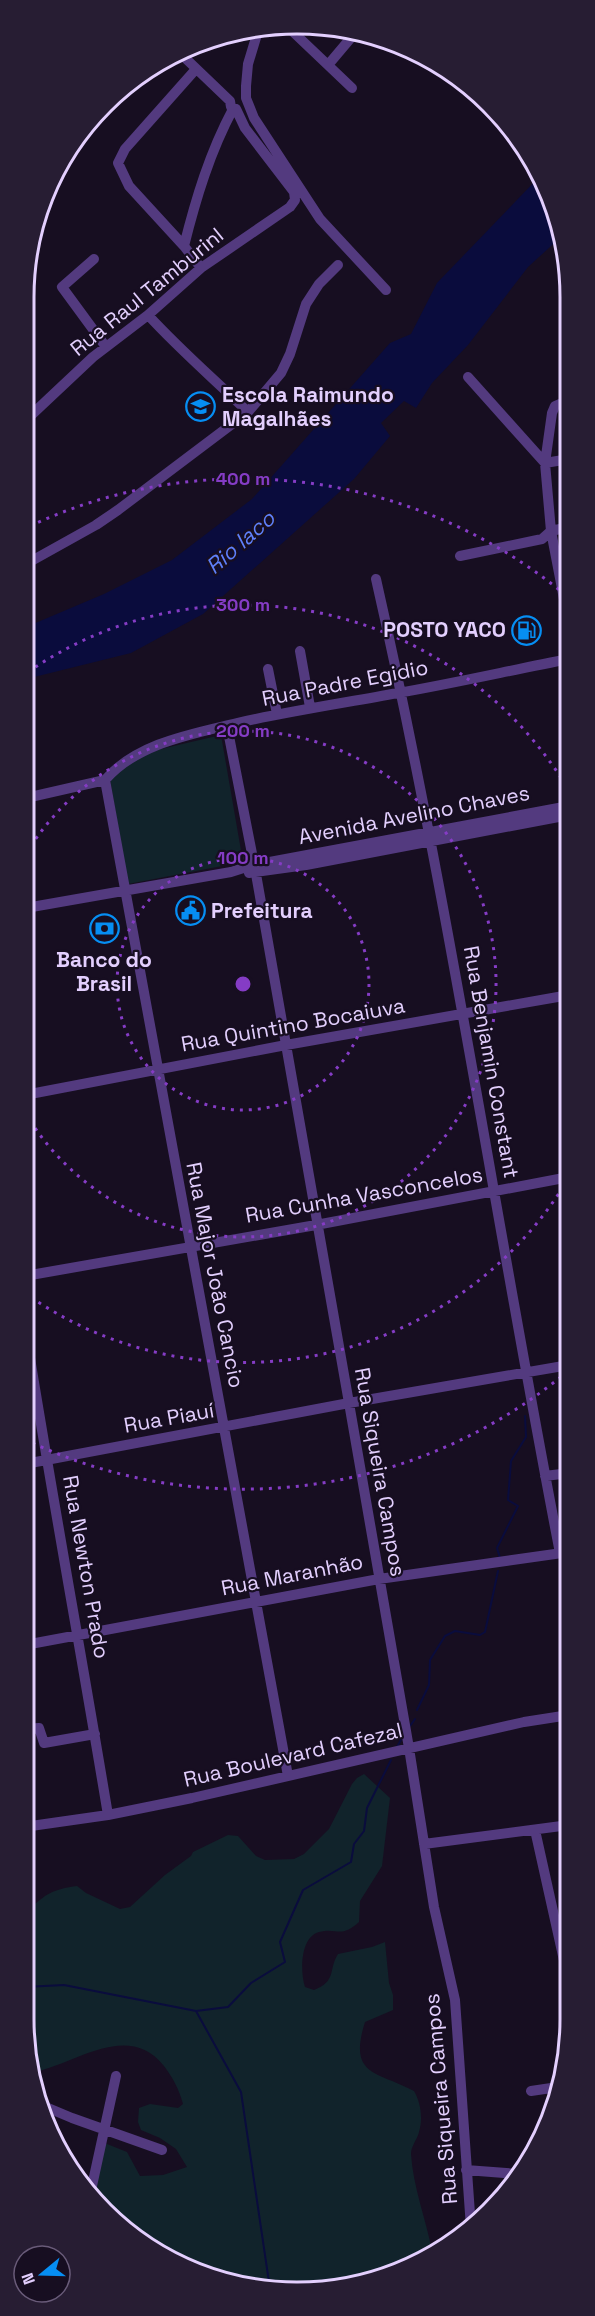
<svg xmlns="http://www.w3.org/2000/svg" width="595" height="2316" font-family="'Space Grotesk',sans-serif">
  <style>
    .green { fill: #11232b }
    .water { fill: #0a0c3d }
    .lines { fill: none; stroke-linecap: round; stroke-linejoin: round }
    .stream { stroke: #0a0c3d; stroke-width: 2 }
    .minor { stroke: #533a7f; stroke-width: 10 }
    .ring { fill: none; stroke: #853cc5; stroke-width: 3; stroke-dasharray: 3 6 }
    .labels { text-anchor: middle; stroke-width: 4.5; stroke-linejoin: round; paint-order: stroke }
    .street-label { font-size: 21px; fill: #e3cffe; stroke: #170e21 }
    .poi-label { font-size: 21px; font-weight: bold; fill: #e3cffe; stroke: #170e21; text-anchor: start }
    .water-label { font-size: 22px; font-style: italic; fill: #5f80fb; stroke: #170e21 }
    .rim { fill: none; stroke: #e3cffe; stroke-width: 3 }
    .centre { fill: #853cc5; stroke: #170e21; stroke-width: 3 }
    .ring-label { font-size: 18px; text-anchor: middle; font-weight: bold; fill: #853cc5; stroke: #170e21; stroke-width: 4.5; stroke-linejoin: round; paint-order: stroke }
  </style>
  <rect width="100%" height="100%" fill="#170e21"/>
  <path class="green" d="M221 735 243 862 128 884 110 779 134 759 161 749Z
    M364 1774 390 1798 382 1866 360 1901 359 1922C340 1939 338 1927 319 1932 300 1937 300 1972 305 1987L314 1990C337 1981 328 1970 338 1954L372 1947 385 1942 389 1983 393 1995V2010L365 2022C348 2076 376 2071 414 2091 421 2103 423 2119 419 2132 417 2140 411 2146 411 2154 413 2187 426 2219 432 2251L369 2283 279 2291 176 2264 92 2199 102 2142 127 2152 140 2176 163 2175 187 2167 176 2149 160 2138 141 2130 138 2122 139 2108 150 2104 178 2108 183 2104C179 2089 173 2078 164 2066 128 2021 77 2063 35 2072L24 2018V1909C33 1907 38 1901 45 1896 54 1890 67 1887 77 1886L86 1893 120 1909 130 1907 165 1875 191 1856 193 1852 228 1835 238 1836 256 1856 265 1860 294 1859 304 1854 329 1829 352 1784 357 1778Z"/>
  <path class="water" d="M541 175 561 237 528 267 468 345 432 383 416 408 404 401 381 423 390 436 354 479 203 614 131 653 26 679V627L104 594 172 560 252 499 390 343 411 334 437 283Z"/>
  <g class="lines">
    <path class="stream" d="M500 1558 497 1548 518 1506 508 1500 511 1461 526 1437 525 1416
      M417 1710 429 1685 430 1660 445 1636 455 1631 480 1635 485 1632 498 1571
      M410 1726 415 1719
      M397 1747 403 1736
      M24 1987 64 1985 196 2011 241 2092 270 2289
      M196 2011 228 2007 251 1983 285 1962 280 1942 303 1890 351 1862 354 1844 364 1831 367 1808 391 1760"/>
    <path class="minor" d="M290 29 352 88
      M258 31 248 64 246 86V98L254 118 320 219 386 290
      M182 55 230 101 231 107 236 109
      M328 65 355 33
      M196 69 125 149 118 163 129 186 184 246 201 268
      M184 246C196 198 210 152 233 109
      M94 259 62 287 106 347
      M148 315C179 349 214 379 248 412
      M468 377 545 463 569 459
      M26 420 93 357 148 315 201 268 290 207 295 200 294 192 245 128 236 109
      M460 556 542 539 551 531 569 527
      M26 564 96 525 118 510 248 412 281 373 290 354 306 304 319 284 338 265
      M376 579C449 901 497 1229 560 1553
      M569 625 551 531 545 463 552 413 555 406 569 400
      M300 651 310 707
      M268 669 277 714
      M227 726 256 874 349 1403 409 1748 434 1907 455 2000 471 2228
      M105 780 288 1776
      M105 780C137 743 192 734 237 723 290 711 344 703 398 693 455 683 512 670 569 659
      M26 798 105 780
      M249 873 306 865 569 815
      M26 908 231 872 253 865 569 806
      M25 1095 286 1045 569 995
      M25 1276 316 1225 569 1177
      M25 1327C51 1490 81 1652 108 1815
      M25 1464 349 1403 569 1365
      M545 1476 569 1473
      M25 1645 379 1579 569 1552
      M24 1729 39 1728 44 1743 95 1734
      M24 1827 108 1815 192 1798 524 1722 569 1715
      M535 1830 569 1983
      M424 1844 569 1825
      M531 2091 558 2087
      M41 2105 72 2118 162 2150
      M466 2170 518 2174
      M90 2195 116 2076"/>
  </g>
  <g class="ring">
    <circle cx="243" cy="984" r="126"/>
    <path d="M26 854A253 253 0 1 1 26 1114"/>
    <path d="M568 1179A379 379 0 0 1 26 1294M28 672A379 379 0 0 1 568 789"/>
    <path d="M568 1371A505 505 0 0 1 26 1440M30 526A505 505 0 0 1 568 597"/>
  </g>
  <defs>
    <symbol id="school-ring" viewBox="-11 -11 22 22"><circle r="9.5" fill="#170e21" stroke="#068ef3" stroke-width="1.5"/><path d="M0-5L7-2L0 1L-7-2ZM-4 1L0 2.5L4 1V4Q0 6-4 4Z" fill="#068ef3"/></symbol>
    <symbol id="fuel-ring" viewBox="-11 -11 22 22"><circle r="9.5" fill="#170e21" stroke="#068ef3" stroke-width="1.5"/><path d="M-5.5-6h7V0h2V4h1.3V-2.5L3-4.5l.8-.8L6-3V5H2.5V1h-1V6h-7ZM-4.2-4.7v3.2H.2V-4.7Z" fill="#068ef3"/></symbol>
    <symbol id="civic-ring" viewBox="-11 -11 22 22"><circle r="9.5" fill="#170e21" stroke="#068ef3" stroke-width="1.5"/><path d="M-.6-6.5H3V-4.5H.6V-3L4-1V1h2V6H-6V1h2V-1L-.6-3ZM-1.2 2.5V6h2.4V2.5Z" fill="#068ef3"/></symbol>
    <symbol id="bank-ring" viewBox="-11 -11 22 22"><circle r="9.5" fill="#170e21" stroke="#068ef3" stroke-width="1.5"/><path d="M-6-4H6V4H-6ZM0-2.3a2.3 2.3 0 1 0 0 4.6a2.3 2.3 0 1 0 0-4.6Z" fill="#068ef3"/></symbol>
  </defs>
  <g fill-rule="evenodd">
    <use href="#school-ring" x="184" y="390" width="33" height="33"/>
    <use href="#fuel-ring" x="510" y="614" width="33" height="33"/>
    <use href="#civic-ring" x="174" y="894" width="33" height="33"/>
    <use href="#bank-ring" x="88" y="912" width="33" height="33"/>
  </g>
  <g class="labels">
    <g class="street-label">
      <text transform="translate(147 292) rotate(-39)" y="7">Rua Raul Tamburinl</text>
      <text transform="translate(345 683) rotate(-11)" y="7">Rua Padre Egidio</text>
      <text transform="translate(414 815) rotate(-11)" y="7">Avenida Avelino Chaves</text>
      <text transform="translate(293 1025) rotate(-10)" y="7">Rua Quintino Bocaiuva</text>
      <text transform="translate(491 1062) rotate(80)" y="7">Rua Benjamin Constant</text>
      <text transform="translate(364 1195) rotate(-10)" y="7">Rua Cunha Vasconcelos</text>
      <text transform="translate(215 1275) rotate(79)" y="7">Rua Major João Cancio</text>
      <text transform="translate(169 1418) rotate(-10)" y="7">Rua Piauí</text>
      <text transform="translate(380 1472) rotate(80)" y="7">Rua Siqueira Campos</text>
      <text transform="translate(86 1567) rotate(80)" y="7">Rua Newton Prado</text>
      <text transform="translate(292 1575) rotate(-11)" y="7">Rua Maranhão</text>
      <text transform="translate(293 1755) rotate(-13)" y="7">Rua Boulevard Cafezal</text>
      <text transform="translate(441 2099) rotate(-95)" y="7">Rua Siqueira Campos</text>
    </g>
    <g class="poi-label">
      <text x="222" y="402">Escola Raimundo<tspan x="222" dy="24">Magalhães</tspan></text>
      <text x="506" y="637" text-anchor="end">POSTO YACO</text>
      <text x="211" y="918">Prefeitura</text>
      <text x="104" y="967" text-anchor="middle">Banco do<tspan x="104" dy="24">Brasil</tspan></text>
    </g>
    <g class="water-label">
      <text transform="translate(240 542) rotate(-41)" y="8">Rio Iaco</text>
    </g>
  </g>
  <path d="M0 0H595V2316H0ZM297 34H297A263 263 0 0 1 560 297V2019A263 263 0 0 1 297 2282H297A263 263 0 0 1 34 2019V297A263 263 0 0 1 297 34Z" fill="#271d33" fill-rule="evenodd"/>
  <path class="rim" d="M297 34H297A263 263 0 0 1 560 297V2019A263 263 0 0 1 297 2282H297A263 263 0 0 1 34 2019V297A263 263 0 0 1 297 34Z"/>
  <circle cx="243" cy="984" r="9" class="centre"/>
  <g class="ring-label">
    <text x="243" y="485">400 m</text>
    <text x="243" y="611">300 m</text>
    <text x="243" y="737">200 m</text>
    <text x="243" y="864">100 m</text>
  </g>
  <g transform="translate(42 2274) rotate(251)"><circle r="28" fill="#170e21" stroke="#695b79" stroke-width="1.5"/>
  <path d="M0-4.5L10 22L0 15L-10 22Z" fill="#068ef3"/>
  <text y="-9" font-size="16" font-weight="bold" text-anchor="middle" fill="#e3cffe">N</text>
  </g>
</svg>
